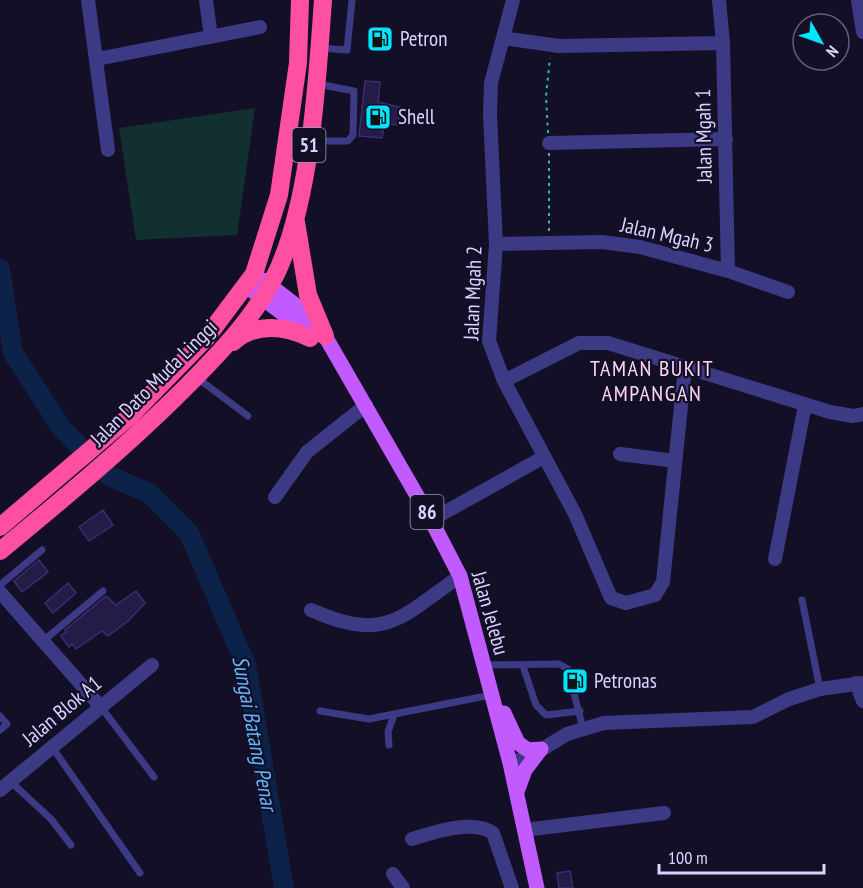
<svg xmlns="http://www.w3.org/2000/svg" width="863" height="888" font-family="'PT Sans Narrow',sans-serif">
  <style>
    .green { fill: #12302f }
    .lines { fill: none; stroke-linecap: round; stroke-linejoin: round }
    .stream { stroke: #0c2248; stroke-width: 3 }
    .river { stroke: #0c2248; stroke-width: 20 }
    .building { fill: #241b47; stroke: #3b2d73; stroke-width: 1.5 }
    .path { stroke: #2fb8b0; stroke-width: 2; stroke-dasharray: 3 4.5; stroke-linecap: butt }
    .lane { stroke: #3d3a85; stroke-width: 7 }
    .street { stroke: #3d3a85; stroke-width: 14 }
    .primary { stroke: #c25bff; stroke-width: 15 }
    .highway { stroke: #ff4fa3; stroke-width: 18 }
    .labels { text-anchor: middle; stroke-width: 4.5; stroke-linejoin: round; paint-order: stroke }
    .shield { fill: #130f26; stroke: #9e99be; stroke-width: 1.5 }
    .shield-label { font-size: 20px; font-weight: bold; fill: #d9d4ff }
    .poi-label { font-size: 21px; fill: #d9d4ff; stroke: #130f26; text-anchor: start }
    .street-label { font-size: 21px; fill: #d9d4ff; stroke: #130f26 }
    .neighbourhood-label { font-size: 22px; letter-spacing: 1.5px; fill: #ffd6f0; stroke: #130f26 }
    .water-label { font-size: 22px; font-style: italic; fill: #62b6ff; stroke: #130f26 }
  </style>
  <rect width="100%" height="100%" fill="#130f26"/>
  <path class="green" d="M255 108 237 235 136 240 119 128Z"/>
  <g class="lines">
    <path class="stream" d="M275 888 282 875"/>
    <path class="river" d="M0 269 13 353 63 430 109 476 149 493 189 533 246 665 284 888"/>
  </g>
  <path class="building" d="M365 81 380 82 378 102 400 107 398 125 384 124 382 138 359 136Z
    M103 510 113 525 89 541 79 527Z
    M39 560 48 572 22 592 14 581Z
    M68 583 76 593 53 613 45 603Z
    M136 591 145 603 128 621 108 636 102 631 76 649 72 644 69 647 61 636 66 632 65 630 106 596 116 605Z
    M570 871 573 888H559L557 873Z"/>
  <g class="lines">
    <path class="path" d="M548 133 546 96 550 58
      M549 153V232"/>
    <path class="lane" d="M319 48 347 50 352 0
      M313 141H348L353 135 354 91 318 84
      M196 377 248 416
      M0 585 42 550
      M802 600 820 689
      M43 641 103 591
      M483 665 559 664 568 669 583 729
      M523 666 536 705 546 715 580 711
      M101 707 154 777
      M320 711 369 719 491 695
      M0 716 7 724 0 730
      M389 745 388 732 394 715
      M52 747 140 873
      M10 781 51 819 71 845"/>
    <path class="street" d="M88 0 108 150
      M206 0 211 37
      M513 0 491 83 490 114 496 244 489 341 504 381 575 514 611 598 626 603 655 595 663 582 685 367
      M719 0 723 43 728 271
      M858 0 863 32
      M503 38 559 46 723 43
      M97 59 260 27
      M549 143 726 139
      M496 244 602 242 640 247 728 271 788 292
      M504 381 579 343H608L830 412 853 416 863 414
      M620 454 675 461
      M275 497 307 452 366 405
      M431 520 544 457
      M775 559 805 405
      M0 592 100 706
      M311 610C386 643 400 618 460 576
      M856 683 863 701
      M510 763 531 756 567 734 604 723 753 717 789 699 820 689 863 683
      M0 790 152 665
      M524 830 664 813
      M412 839C434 832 472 819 493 833L512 888
      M393 874 403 888"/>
    <path class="primary" d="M263 280 298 307 325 336 431 520 460 576 510 763 537 888
      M246 286 294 322 308 336
      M504 713 518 743 528 750 541 749
      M517 792 525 770 541 749"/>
    <path class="highway" d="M296 222 308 295 325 336
      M233 342C255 322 286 326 310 338
      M0 527 130 416 206 338 254 274 279 195 298 63 300 0
      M0 551C63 499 126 447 184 389 219 354 255 317 277 272 311 198 317 82 323 0"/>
  </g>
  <defs>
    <symbol id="fuel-square" viewBox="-11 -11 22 22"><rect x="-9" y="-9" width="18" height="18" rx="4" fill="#00e5ff" stroke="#130f26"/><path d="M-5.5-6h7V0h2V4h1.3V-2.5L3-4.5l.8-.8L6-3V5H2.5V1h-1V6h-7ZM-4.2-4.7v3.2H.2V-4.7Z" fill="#111"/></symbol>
  </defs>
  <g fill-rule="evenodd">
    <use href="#fuel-square" x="365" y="24" width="30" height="30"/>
    <use href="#fuel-square" x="363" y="102" width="30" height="30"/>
    <use href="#fuel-square" x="560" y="666" width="30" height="30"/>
  </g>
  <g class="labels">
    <g class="shield">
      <rect x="292.5" y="128" width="33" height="34" rx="4.5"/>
      <rect x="410.5" y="495" width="33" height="34" rx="4.5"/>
    </g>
    <g class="shield-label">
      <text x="309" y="152">51</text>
      <text x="427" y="519">86</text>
    </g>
    <g class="poi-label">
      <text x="400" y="46">Petron</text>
      <text x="398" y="124">Shell</text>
      <text x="594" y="688">Petronas</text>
    </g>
    <g class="street-label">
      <text transform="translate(704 136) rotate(-91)" y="7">Jalan Mgah 1</text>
      <text transform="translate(667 235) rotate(13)" y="7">Jalan Mgah 3</text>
      <text transform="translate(473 293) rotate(-88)" y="7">Jalan Mgah 2</text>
      <text transform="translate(154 383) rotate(-45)" y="7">Jalan Dato Muda Linggi</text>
      <text transform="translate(490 613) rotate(74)" y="7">Jalan Jelebu</text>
      <text transform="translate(62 711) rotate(-40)" y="7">Jalan Blok A1</text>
    </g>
    <g class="neighbourhood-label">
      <text x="652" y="376">TAMAN BUKIT<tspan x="652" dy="25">AMPANGAN</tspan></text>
    </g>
    <g class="water-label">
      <text transform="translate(255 733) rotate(79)" y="8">Sungai Batang Penar</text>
    </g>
  </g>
  <g transform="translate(821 42) rotate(130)"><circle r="28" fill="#130f26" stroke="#625e7d" stroke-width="1.5"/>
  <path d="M0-4.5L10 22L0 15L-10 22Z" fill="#00e5ff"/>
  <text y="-9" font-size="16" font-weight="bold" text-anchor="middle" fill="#d9d4ff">N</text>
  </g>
  <path d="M659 864v9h165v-9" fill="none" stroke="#d9d4ff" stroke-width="3"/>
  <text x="668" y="864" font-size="18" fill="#d9d4ff" stroke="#130f26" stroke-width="4.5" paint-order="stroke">100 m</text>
</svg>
